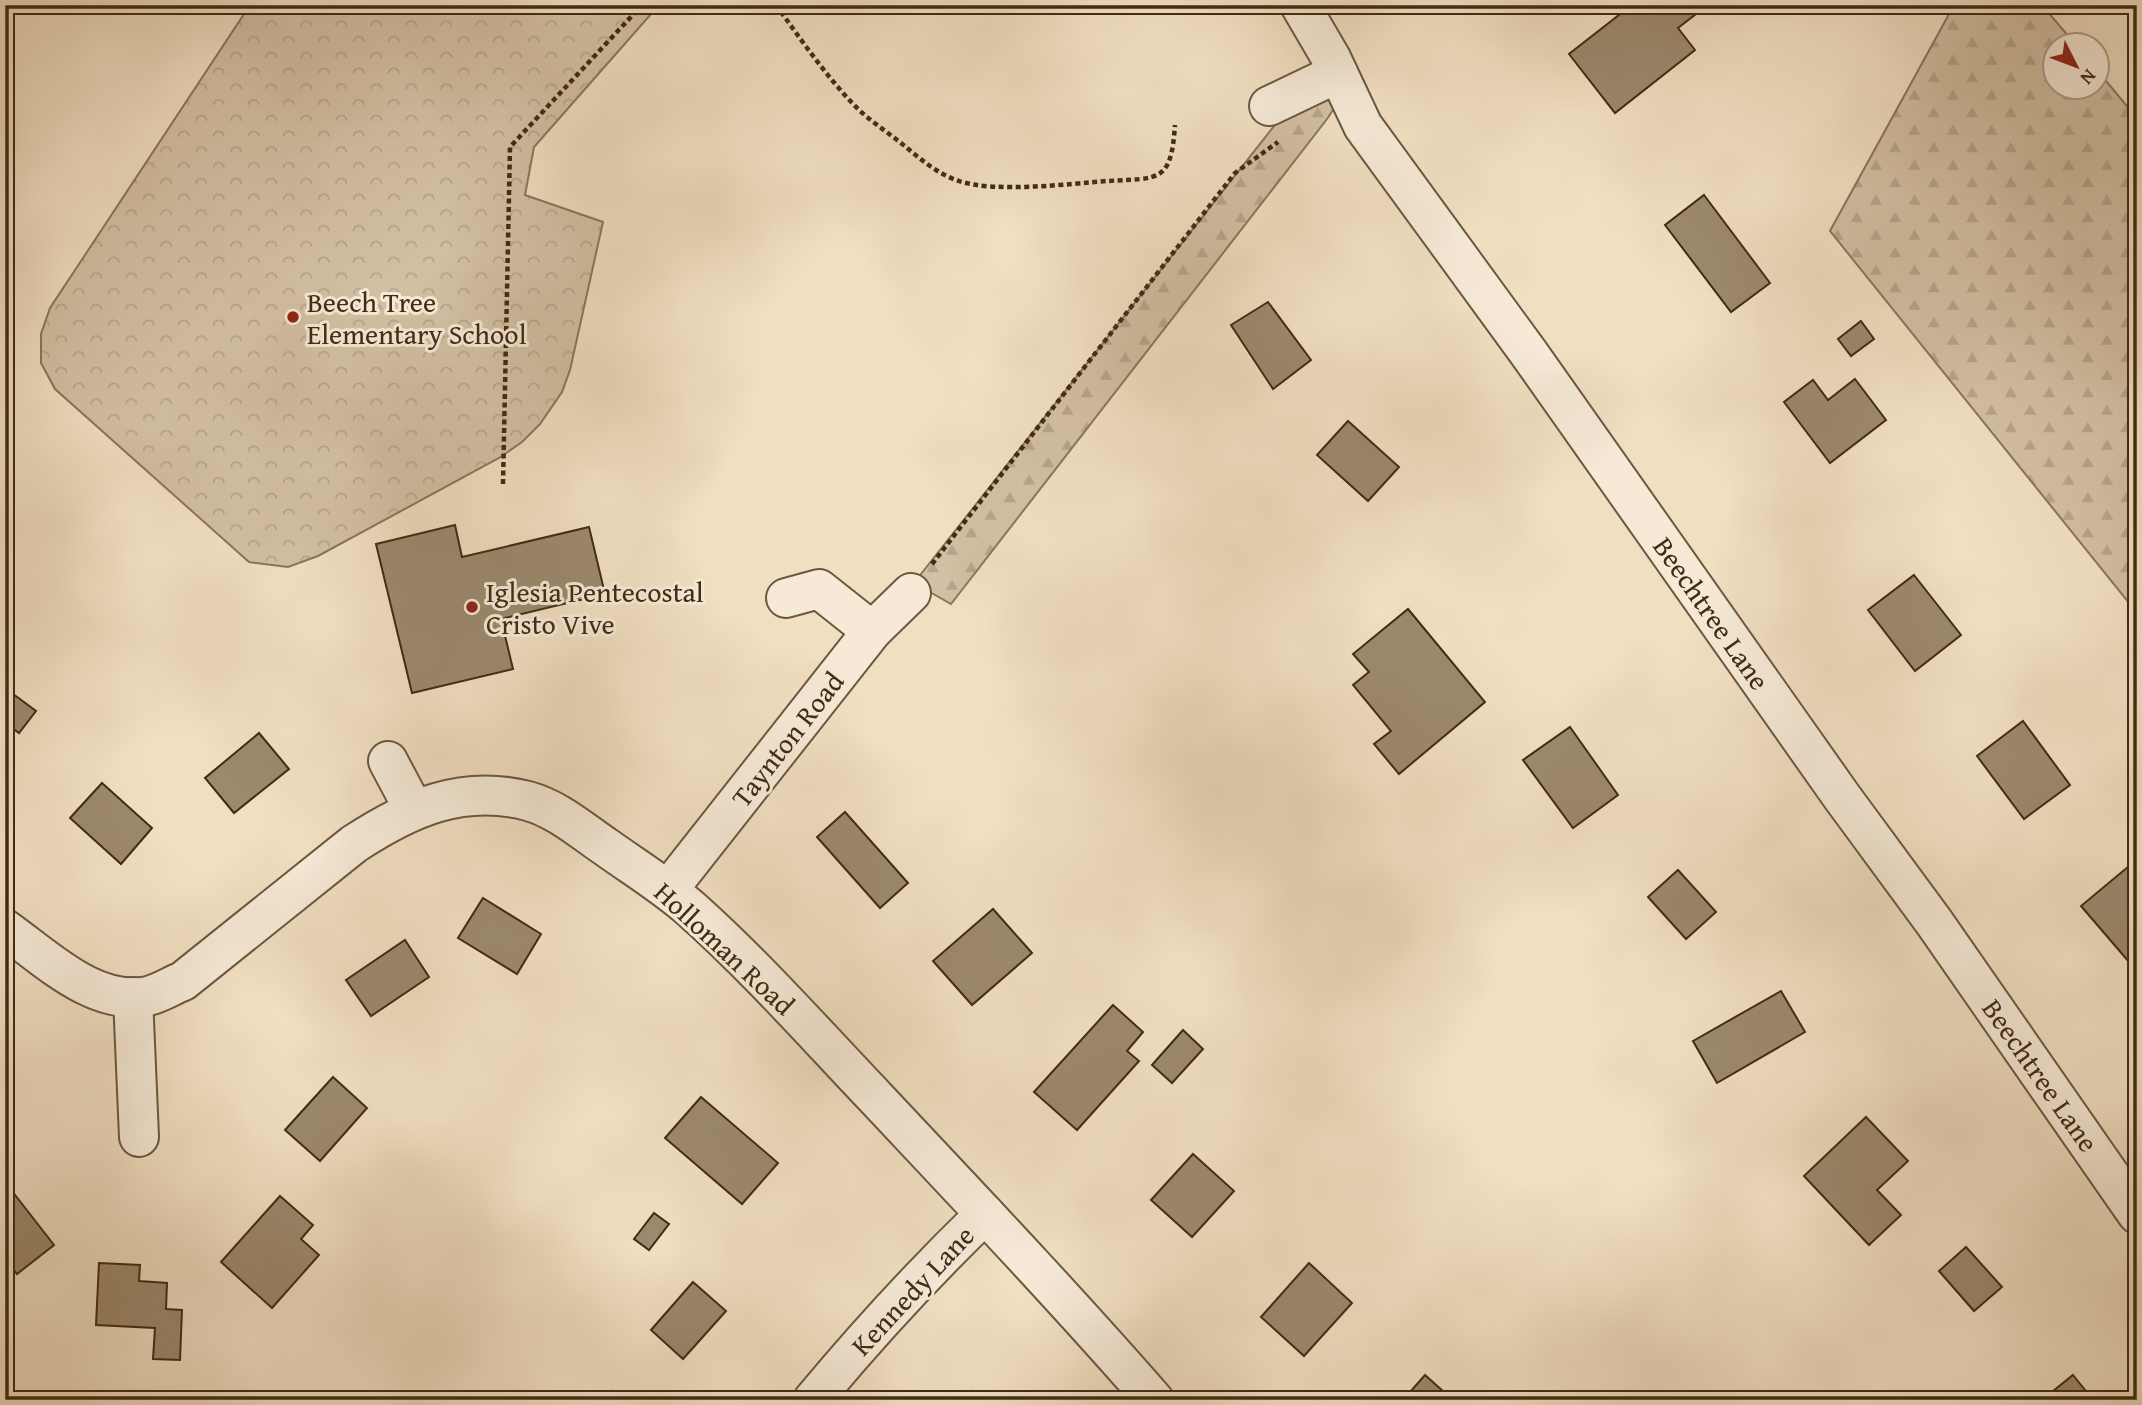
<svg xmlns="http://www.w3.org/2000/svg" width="2142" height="1405" viewBox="0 0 2142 1405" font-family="'Gentium Book Plus',serif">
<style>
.forest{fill:url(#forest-firs);stroke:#8a765c;stroke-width:2}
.park{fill:url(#park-crowns);stroke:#8a765c;stroke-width:2}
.building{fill:#9c896e;stroke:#402b14;stroke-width:2}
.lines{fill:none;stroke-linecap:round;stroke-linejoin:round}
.minor-casing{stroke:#6c5840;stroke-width:42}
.path{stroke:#402b14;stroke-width:4.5;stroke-dasharray:5 3.5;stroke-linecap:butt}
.minor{stroke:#f6ead7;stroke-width:38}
.poi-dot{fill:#8f2418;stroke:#f6ead7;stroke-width:2.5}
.labels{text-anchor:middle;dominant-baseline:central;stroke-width:6;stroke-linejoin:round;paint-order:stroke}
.poi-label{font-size:28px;fill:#402b14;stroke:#f6ead7;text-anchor:start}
.street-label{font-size:28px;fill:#402b14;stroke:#f6ead7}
</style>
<defs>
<pattern id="forest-firs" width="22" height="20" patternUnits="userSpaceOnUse" patternTransform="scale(1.75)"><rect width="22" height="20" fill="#d3c0a4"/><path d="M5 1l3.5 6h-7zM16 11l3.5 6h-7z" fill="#b6a58c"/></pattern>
<pattern id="park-crowns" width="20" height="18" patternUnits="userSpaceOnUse" patternTransform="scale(1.75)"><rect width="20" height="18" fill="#d3c0a4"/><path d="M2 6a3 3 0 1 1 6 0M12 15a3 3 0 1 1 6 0" fill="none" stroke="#b6a58c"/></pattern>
</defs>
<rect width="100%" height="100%" fill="#f1dfc2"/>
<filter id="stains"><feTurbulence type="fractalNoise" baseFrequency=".00286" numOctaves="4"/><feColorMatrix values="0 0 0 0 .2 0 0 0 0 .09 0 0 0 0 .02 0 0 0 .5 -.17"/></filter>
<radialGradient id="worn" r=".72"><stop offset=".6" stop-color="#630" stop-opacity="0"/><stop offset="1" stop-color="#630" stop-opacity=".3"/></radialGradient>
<g class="forest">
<path d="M1954,5H2042L2076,45L2054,46V88H2096L2097,70L2137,118V613L1830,231Z"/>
<path d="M1326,60L1351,83L1327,119L951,604L914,583Z"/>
</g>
<path class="park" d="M250,5H659L534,147L525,195L603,222L570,370L562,392L540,424L522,442L499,458L318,556L288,567L249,562L55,389L41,363V334L50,308Z"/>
<g class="building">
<path d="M1620,5H1689L1696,14L1678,28L1695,50L1615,113L1569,54L1624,11Z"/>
<path d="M1704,195L1770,283L1731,312L1665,225Z"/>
<path d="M1268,302L1311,360L1273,389L1231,325Z"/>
<path d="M1861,321L1874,339L1851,356L1838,339Z"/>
<path d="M1855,379L1886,420L1830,463L1784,402L1813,380L1828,400Z"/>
<path d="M1348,421L1399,467L1368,501L1317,455Z"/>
<path d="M455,525L462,557L589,527L605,594L501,619L513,669L412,693L376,544Z"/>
<path d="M1914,575L1961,635L1915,671L1868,610Z"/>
<path d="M1408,609L1485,702L1399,774L1374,744L1391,731L1353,685L1369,672L1353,654Z"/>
<path d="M5,688L36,711L19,733L8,725L5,729Z"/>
<path d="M2023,721L2070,785L2024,819L1977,756Z"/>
<path d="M1570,727L1618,795L1573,828L1523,760Z"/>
<path d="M259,733L289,769L234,813L205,778Z"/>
<path d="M102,783L152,828L121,864L70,818Z"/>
<path d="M845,812L908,883L880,908L817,837Z"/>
<path d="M2135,861L2137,863V968L2135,969L2081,906Z"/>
<path d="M1678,870L1716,912L1686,939L1648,897Z"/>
<path d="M483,898L541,934L517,974L458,938Z"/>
<path d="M993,909L1032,953L972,1005L933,961Z"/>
<path d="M405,940L429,977L371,1016L346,980Z"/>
<path d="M1781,991L1805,1032L1717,1083L1693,1041Z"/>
<path d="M1113,1005L1143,1032L1127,1051L1139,1061L1077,1130L1034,1092Z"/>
<path d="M1183,1030L1203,1049L1172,1083L1152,1065Z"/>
<path d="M333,1077L367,1108L320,1161L285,1130Z"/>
<path d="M701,1097L778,1163L742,1204L665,1138Z"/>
<path d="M1866,1117L1908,1161L1877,1190L1901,1215L1869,1245L1804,1176Z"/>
<path d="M1193,1154L1234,1191L1192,1237L1151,1200Z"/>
<path d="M5,1182L54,1245L17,1274L5,1259Z"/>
<path d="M280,1196L313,1225L301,1239L319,1255L272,1308L221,1262Z"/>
<path d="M654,1213L669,1224L649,1250L634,1239Z"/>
<path d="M1966,1247L2002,1287L1974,1311L1939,1271Z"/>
<path d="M99,1263L140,1265L139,1281L167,1283L166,1309L182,1310L180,1360L153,1359L155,1328L96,1325Z"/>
<path d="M1309,1263L1352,1303L1304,1356L1261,1317Z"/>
<path d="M693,1282L726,1311L683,1359L651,1330Z"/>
<path d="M1425,1375L1453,1400H1403Z"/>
<path d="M2073,1375L2093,1400H2042Z"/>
<path d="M612,1391L622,1400H604Z"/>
<path d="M972,1391L983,1400H965Z"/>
</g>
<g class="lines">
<g class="minor-casing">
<g id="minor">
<path d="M1300,5L1331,58L1363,126L1528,352L1842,797L1934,922L2137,1214"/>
<path d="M1269,106L1338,73"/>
<path d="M786,598L819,589L872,631"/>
<path d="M388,761L414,810"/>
<path d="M668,890L872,631L911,593"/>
<path d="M5,929C45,957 94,1007 148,996C160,993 171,986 183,981L354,844C409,808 462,784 528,801C557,809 581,830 606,847C634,867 665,886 691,909C756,967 817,1036 877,1099C970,1198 1064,1297 1154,1400"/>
<path d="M133,997L139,1137"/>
<path d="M813,1400C867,1335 924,1273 985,1214"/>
</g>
</g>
<g class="path">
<path d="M776,5C802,41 828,79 859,110C872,122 887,132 901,143C918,157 937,174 959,181C993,193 1070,184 1107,181C1160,178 1171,183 1175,125"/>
<path d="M503,484L510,147L642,5"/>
<path d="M932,564L1235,173L1278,142"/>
</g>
<use href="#minor" class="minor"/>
</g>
<g class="poi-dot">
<circle cx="293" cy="317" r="7"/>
<circle cx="472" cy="607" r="7"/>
</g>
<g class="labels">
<g class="poi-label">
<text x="307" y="301">Beech Tree<tspan x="307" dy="32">Elementary School</tspan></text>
<text x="486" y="591">Iglesia Pentecostal<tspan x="486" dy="32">Cristo Vive</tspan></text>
</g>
<g class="street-label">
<text transform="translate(1712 613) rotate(55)">Beechtree Lane</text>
<text transform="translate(787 739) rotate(-52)">Taynton Road</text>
<text transform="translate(725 948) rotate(43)">Holloman Road</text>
<text transform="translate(2041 1075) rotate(55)">Beechtree Lane</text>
<text transform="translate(912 1290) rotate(-47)">Kennedy Lane</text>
</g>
</g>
<rect width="2142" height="1405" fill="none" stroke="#f1dfc2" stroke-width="28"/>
<rect x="7" y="7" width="2128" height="1391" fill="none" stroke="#402b14" stroke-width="3.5"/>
<rect x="14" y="14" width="2114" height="1377" fill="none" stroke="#402b14" stroke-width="2"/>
<g transform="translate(2076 66) rotate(132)"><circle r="33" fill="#f6ead7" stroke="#ad9e89" stroke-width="2"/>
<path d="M0-5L12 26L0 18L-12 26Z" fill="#8f2418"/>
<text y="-10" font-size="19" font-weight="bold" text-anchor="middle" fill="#402b14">N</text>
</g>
<rect width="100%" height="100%" filter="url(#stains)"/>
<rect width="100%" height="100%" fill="url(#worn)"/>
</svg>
